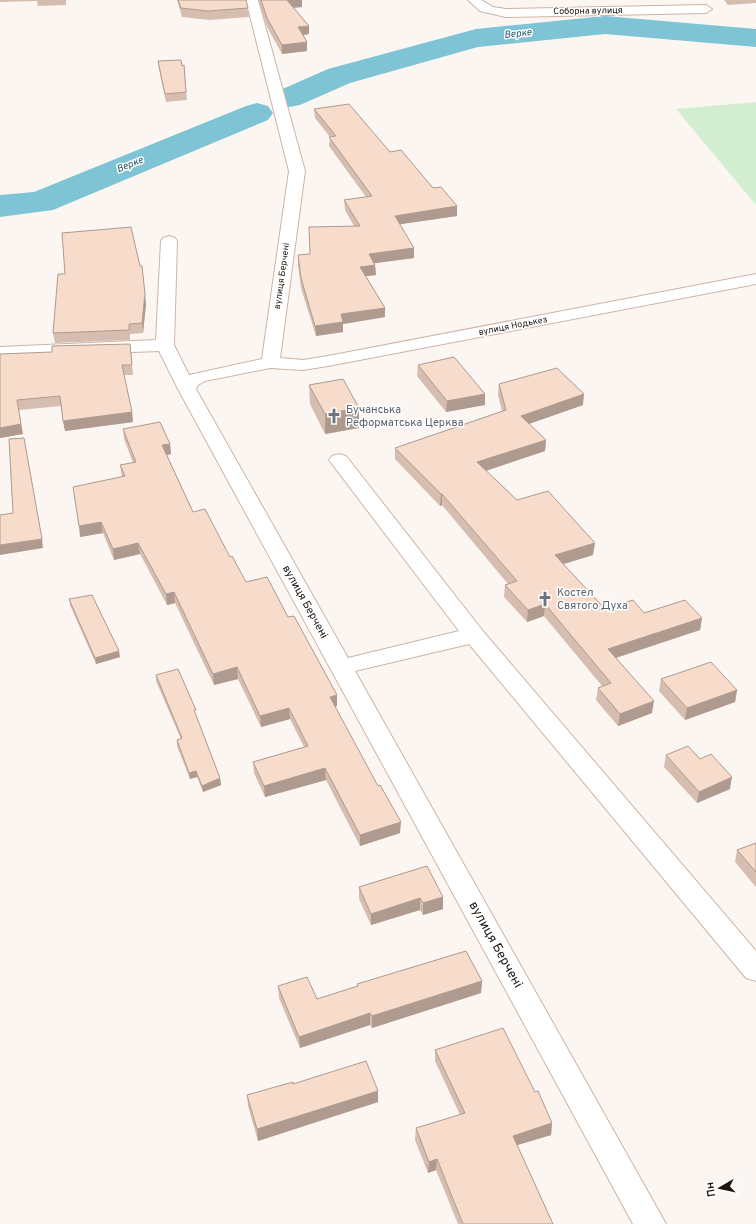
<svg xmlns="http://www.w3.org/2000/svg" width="756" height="1224" viewBox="0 0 756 1224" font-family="Overpass,sans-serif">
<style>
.green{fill:#d3edd1}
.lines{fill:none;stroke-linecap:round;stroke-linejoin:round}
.river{fill:#7fc4d4;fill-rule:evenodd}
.minor-casing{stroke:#ceb4a4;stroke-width:2}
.minor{fill:#fff;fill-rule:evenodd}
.wall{fill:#d5bdaf}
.shaded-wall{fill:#ae9a8e}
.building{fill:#f8dccb;stroke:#ae9a8e}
.labels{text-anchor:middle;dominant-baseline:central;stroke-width:3;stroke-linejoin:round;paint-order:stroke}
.far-street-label{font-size:9px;fill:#1e150f;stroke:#fff}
.far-water-label{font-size:10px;font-style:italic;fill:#1c5662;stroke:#fff}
.worship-label{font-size:11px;fill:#5b616d;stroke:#fff;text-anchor:start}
.street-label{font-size:11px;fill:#1e150f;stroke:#fff}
.near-street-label{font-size:13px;fill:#1e150f;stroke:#fff}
</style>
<rect width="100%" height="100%" fill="#fcf6f3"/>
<path class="green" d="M756,102V205L676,109Z"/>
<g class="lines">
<g class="river">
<path d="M605,16L756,29V47L605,34L478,47L350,83L300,105L289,107L278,105L273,98L278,91L328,69L476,29Z"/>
<path d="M257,103L268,106L273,113L268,120L53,210L0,217V195L34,192L246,106Z"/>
</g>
<g class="minor-casing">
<g id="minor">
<path d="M246,0H258L305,171L280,358L303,360L328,356L756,274V284L328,366L303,370L270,368L205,381L198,385L196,389L348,658L459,631L329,460L332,456L339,454L346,456L482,630L756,951V981L746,978L469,644L355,671L666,1224H633L178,389L159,351L0,357V347L156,340L161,241L163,238L169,236L175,238L177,241L174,345L189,375L262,359L289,171Z"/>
<path d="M468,0H481L493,7L506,9L706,5L712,9L706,13L506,17L480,11Z"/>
</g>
</g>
<use href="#minor" class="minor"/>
</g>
<g class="wall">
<path d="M0,0H66V5L38,6L37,1L0,2Z"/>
<path d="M177,0H246L248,8L249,17L209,20L182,17Z"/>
<path d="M258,0H302V7L294,8L309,26V34L303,35L307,42V51L282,54L267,27Z"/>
<path d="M724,0H756V3L728,5Z"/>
<path d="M158,61L182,66L184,65L187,100L166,102L159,69Z"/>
<path d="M314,109L390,152L433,188L457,216L400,224L414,258L374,263L375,265L376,275L366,276L385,308V317L343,324V332L316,336L301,288L298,265V255L310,254L354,226L345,210L344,200L366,197L329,146L330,137L315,118Z"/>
<path d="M146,304L143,333L130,334V340L55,343L53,333Z"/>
<path d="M0,354H131L133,375H124L132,412L133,422L65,431L61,406L19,410L23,434L0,438Z"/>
<path d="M418,365L485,405L446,412L417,376Z"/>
<path d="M499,384L583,405L529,424L546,440L545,451L486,471L517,500L593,555L563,564L605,609L644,613L702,618L700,630L616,658L652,713L618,726L596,700L598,688L602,686L544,616L527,622L504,597L505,585L508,584L442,505L440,506L395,459V448L502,411L498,395Z"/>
<path d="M309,385L359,408V428L325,434L310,404Z"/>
<path d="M123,429L170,444L171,454L167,455L193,512L230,557L246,582L337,706L335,707L400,833L360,846L326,780L265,797L254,773L253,762L304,747L290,719L261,727L238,679L214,685L175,603L167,605L140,554L114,560L103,533L80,537L122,477L120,465L133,463L124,439Z"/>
<path d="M69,599L120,657L96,664L70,605Z"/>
<path d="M156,675L196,716L220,778L221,785L203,792L197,777L190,779L177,746V740L181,739L156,681Z"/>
<path d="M661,679L737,690L735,702L685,720L659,691Z"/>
<path d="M666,755L730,789L697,803L664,767Z"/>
<path d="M756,843V887L735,862L737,850Z"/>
<path d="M427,866L443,909L423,915L420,910L371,925L359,899V887Z"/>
<path d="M482,981L481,993L372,1028L370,1025L300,1048L279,998L278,986L317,999L357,986V984Z"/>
<path d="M435,1050L535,1092L552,1123L551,1135L517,1145L553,1224H458L436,1170L428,1173L415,1140L416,1128L460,1115L435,1061Z"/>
<path d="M293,1084L378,1102L258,1141L248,1106L247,1095Z"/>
</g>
<g class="shaded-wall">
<path d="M287,0H302V7L287,8Z"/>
<path d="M309,26V34L298,36V27Z"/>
<path d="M307,42V51L282,54V45Z"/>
<path d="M457,206V216L395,225V216Z"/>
<path d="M414,248V258L369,264V254Z"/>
<path d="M375,265L376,275L360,277V267Z"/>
<path d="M142,266L146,304L143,333L142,323Z"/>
<path d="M385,308V317L343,324V332L316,336L315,326L341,314Z"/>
<path d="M485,394V405L446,412L447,401Z"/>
<path d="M584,394L583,405L520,427L521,416Z"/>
<path d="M359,408V428L325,434V414Z"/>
<path d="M132,412L133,422L65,431L63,421Z"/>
<path d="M21,424L23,434L0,438V428Z"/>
<path d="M546,440L545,451L476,474L477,462Z"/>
<path d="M170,444L171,454L163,456L162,445Z"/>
<path d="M441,494H442V505L440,506Z"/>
<path d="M101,522L103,533L80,537L79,526Z"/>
<path d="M42,539L43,548L0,555V545Z"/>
<path d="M138,543L140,554L114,560L113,549Z"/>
<path d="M595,543L593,555L554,567L555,555Z"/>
<path d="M174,592L175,603L167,605L166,594Z"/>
<path d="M545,604L544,616L527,622L528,610Z"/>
<path d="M702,618L700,630L606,661L608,649Z"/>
<path d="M119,651L120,657L96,664L95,658Z"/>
<path d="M237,667L238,679L214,685L213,674Z"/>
<path d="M737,690L735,702L685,720L687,708Z"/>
<path d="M337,695V706L330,708V697Z"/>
<path d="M654,701L652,713L618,726L620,714Z"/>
<path d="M289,708L290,719L261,727L260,716Z"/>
<path d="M325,768L326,780L265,797L264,786Z"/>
<path d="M196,771L197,777L190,779L189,773Z"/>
<path d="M732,777L730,789L697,803L699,792Z"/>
<path d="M220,778L221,785L203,792L202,786Z"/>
<path d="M401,822L400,833L360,846V835Z"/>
<path d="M443,897V909L423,915V903Z"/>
<path d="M420,898V910L371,925V914Z"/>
<path d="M482,981L481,993L372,1028V1016Z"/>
<path d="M370,1013V1025L300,1048L299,1037Z"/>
<path d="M378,1091V1102L258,1141L257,1129Z"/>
<path d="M552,1123L551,1135L511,1147L513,1136Z"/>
<path d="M437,1159L436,1170L428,1173L429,1162Z"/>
</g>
<g class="building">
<path d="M178,0H246L248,8L208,11L181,8Z"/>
<path d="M261,0H287L309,26L298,27L307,42L282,45L267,18Z"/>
<path d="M181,60L182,66L184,65L186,92L165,94L158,61Z"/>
<path d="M349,104L390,152L401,150L433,188L441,187L457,206L395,216L414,248L369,254L375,265L360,267L385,308L341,314L343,322L315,326L301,278L298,255L310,254L309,227L360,226L344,200L372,196L329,137L336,136L314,109Z"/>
<path d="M131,227L140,266H142L145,294L142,323L129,324V330L53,333L58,274H65L62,233Z"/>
<path d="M130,344L132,365H122L132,412L63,421L60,396L17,400L21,424L0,428V354L52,352V346Z"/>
<path d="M454,357L485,394L447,401L418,365Z"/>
<path d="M557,368L584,394L521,416L546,440L477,462L517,500L548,491L595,543L555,555L605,609L633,600L644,613L685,600L702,618L608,649L654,701L620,714L598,688L611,683L545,604L528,610L505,585L517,581L442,494H441L395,448L506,410L499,384Z"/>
<path d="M343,379L359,408L325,414L309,385Z"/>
<path d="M160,422L170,444L162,445L193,512L205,509L230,557L232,556L246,582L267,577L288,617L294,616L337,695L330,697L378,786L380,785L401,822L360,835L325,768L264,786L253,762L308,746L289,708L260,716L237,667L213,674L174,592L166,594L138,543L113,549L101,522L79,526L73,487L125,476L120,465L136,462L123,429Z"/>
<path d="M24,438L42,539L0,545V515L13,513L9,439Z"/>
<path d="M92,595L119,651L95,658L69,599Z"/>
<path d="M711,662L737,690L687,708L661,679Z"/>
<path d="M178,669L196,710H194L220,778L202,786L196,771L189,773L177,740L182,738L156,675Z"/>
<path d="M688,746L700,759L711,754L732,777L699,792L666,755Z"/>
<path d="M756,843V872L737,850Z"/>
<path d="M427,866L443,897L423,903L420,898L371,914L359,887Z"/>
<path d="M466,951L482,981L372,1016L370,1013L299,1037L278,986L307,977L317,999L358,986L357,984Z"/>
<path d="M503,1028L535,1092L538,1091L552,1123L513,1136L553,1224H463L437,1159L429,1162L416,1128L465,1113L435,1050Z"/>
<path d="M366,1061L378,1091L257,1129L247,1095L293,1082V1084Z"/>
</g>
<defs>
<g id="church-bare" transform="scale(1.2)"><path d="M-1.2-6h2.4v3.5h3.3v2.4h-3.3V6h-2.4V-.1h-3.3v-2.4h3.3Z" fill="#6b7280" stroke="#fff" stroke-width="2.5" paint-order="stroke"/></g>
</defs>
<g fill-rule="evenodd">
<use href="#church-bare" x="334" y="416"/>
<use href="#church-bare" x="545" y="599"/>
</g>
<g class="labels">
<g class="far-street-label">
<text transform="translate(588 11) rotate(-1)">Соборна вулиця</text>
<text transform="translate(282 276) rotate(-82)">вулиця Берчені</text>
<text transform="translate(513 326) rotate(-11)">вулиця Нодькез</text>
</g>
<g class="far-water-label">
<text transform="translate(518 34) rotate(-6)">Верке</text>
<text transform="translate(130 165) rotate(-22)">Верке</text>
</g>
<g class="worship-label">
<text x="346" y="410">Бучанська<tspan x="346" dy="13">Реформатська Церква</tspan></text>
<text x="557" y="593">Костел<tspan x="557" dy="13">Святого Духа</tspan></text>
</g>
<g class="street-label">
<text transform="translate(305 602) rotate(61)">вулиця Берчені</text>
</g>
<g class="near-street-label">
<text transform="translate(495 945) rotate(61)">вулиця Берчені</text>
</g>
</g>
<g transform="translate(720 1188) rotate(261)" stroke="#ffffff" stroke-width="3" paint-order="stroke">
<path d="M0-3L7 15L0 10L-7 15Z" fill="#1e150f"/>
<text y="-6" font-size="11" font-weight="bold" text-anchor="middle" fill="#1e150f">Пн</text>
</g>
</svg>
